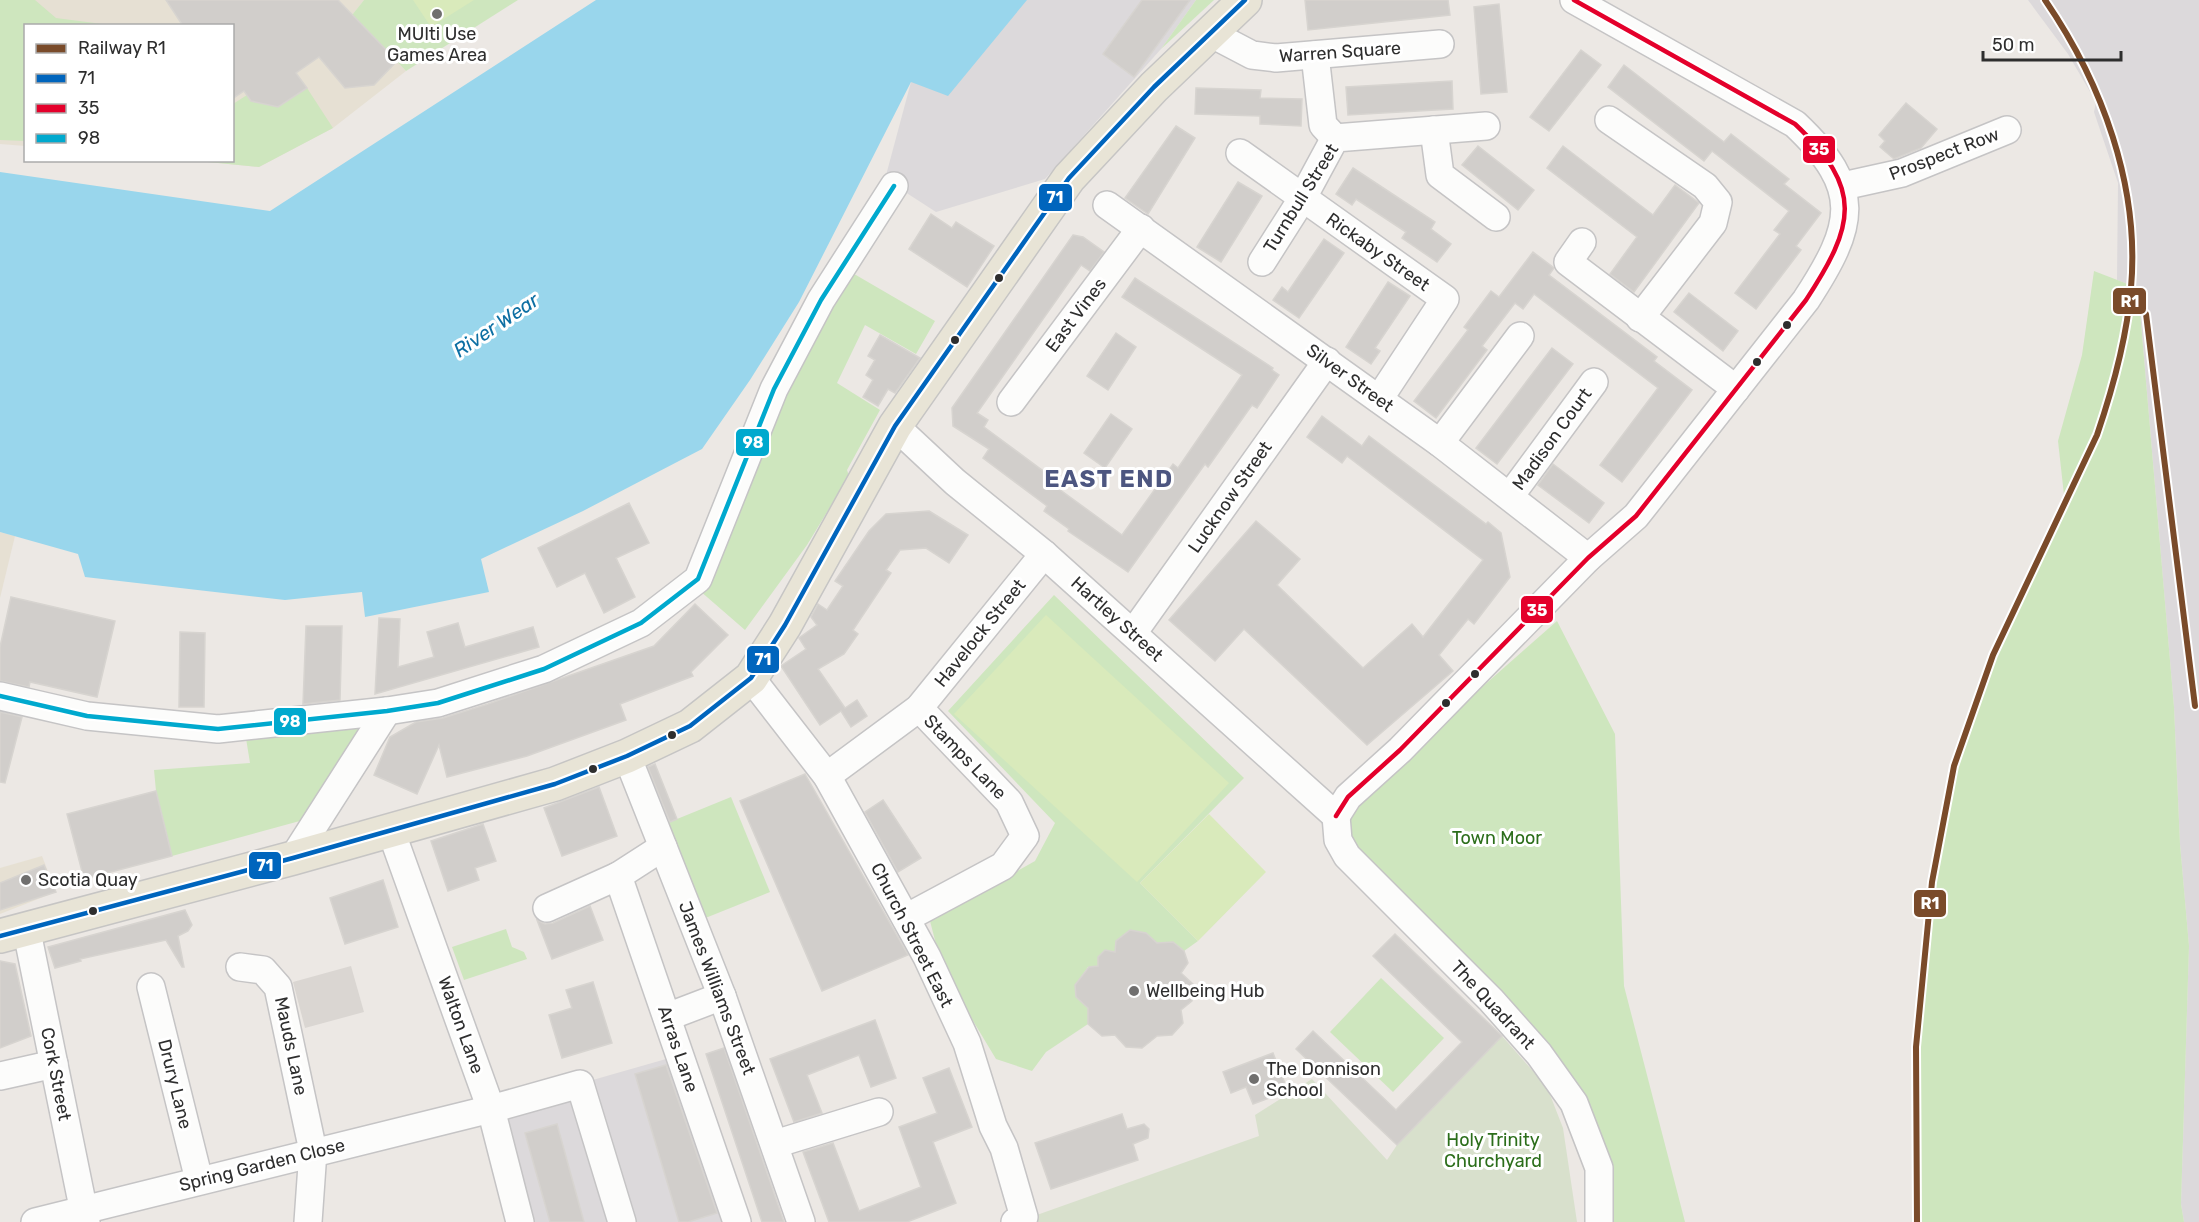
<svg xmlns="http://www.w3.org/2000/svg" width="2199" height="1222" viewBox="0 0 2199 1222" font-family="Rubik,sans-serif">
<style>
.industrial{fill:#dcd9db}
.education{fill:#e6e0d3}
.green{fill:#cee6be}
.cemetery{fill:#d8e0cc}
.pitch{fill:#d9eabb}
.plaza{fill:#dad6d2}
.water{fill:#99d6ec}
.building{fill:#d1cecb;stroke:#d7d4d0;stroke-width:1.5}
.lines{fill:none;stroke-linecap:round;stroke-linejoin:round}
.minor-casing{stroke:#c5c4c5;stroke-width:30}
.major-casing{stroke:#c6c5c4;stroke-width:36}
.minor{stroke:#fcfcfb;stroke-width:27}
.major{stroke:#e8e4d6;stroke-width:33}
.bus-1-casing{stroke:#fff;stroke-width:9}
.bus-2-casing{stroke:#fff;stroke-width:9}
.bus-3-casing{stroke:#fff;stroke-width:9}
.bus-1{stroke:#0065bd;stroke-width:4.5}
.bus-2{stroke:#e4002b;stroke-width:4.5}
.bus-3{stroke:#00a9ce;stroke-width:4.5}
.rail-1-casing{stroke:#fff;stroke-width:10}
.rail-1{stroke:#7a4b2a;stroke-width:6}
.poi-dot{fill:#706f6e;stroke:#fff;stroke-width:2}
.bus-dot{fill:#2e2e2e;stroke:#fff;stroke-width:2}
.labels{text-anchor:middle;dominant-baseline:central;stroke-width:6;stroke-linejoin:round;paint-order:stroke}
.poi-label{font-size:18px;fill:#2e2e2e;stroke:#fff;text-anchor:start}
.street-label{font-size:18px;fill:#2e2e2e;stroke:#fff}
.park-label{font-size:18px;fill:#2c6e1b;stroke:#fff}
.water-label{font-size:20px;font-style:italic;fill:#0d6fa3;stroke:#fff}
.district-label{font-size:24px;font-weight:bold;letter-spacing:1.5px;fill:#4d5680;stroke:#fff}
.line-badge{stroke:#fff;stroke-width:2}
.badge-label{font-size:16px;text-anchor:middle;font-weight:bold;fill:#fff}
</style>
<rect width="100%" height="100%" fill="#ece8e4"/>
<g class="industrial">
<path d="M1017,0H1196L1161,49L1045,179L936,212L885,179L911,82Z"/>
<path d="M2028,0H2199V1222H2184L2181,1204L2189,946L2180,844L2174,707L2138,288L2117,280L2118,183L2094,112L2096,102L2068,54Z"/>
<path d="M680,1055L737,1222H520L491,1109Z"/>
</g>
<g class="education">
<path d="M0,0H364L352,15L406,71L333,128L259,167L198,161L232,160V26H26L25,146L0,144Z"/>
<path d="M0,532L15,536L0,598Z"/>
<path d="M42,856L56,892L0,914V868Z"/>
</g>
<g class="green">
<path d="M0,0H35L56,18L110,25L26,26L25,141L0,140Z"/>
<path d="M364,0H518L406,71L352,15Z"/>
<path d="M1196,0H1214L1161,49Z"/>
<path d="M307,88L333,128L259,167L198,161L232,160L233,104L247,95L251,101L278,107Z"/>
<path d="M849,271L935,321L916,354L865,325L837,383L880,410L847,470L849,476L807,545L745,630L692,584L781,391Z"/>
<path d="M2094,271L2138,288L2174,707L2180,844L2189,946L2181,1204L2184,1222H1917L1916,1047L1932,882L1954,766L1993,655L2065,504L2058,441L2082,355Z"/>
<path d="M1054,595L1244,778L1140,883L1198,941L1184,951L1173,942L1157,943L1146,933L1130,930L1116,941L1115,952L1105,950L1098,966L1088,967L1075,985L1076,997L1088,1008V1024L1046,1052L1032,1071L996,1059L943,971L930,921L1035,861L1055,823L948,711Z"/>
<path d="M1557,621L1615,734L1624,986L1685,1222H1599L1574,1103L1347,856L1336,816Z"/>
<path d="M387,711L318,816L172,856L156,791L154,770L250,763L244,726Z"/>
<path d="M731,797L770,892L693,923L655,828Z"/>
<path d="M506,929L512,947L524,952L527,959L464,980L452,947Z"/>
<path d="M1381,978L1444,1038L1393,1092L1330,1032Z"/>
</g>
<path class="cemetery" d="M1502,1036L1547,1087L1563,1128L1577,1222H1036L1034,1216L1259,1136L1255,1115L1312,1079L1387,1160L1397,1145Z"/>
<g class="pitch">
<path d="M413,0H474L431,27Z"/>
<path d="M1046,615L1229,783L1137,882L954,714Z"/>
<path d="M1209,814L1266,872L1198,941L1140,883Z"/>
</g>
<path class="plaza" d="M351,966L364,1012L305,1028L293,982Z"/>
<path class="water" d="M596,0H1027L948,96L911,82L799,302L750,380L702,449L583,511L481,559L489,592L365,617L362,592L285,600L85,577L78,554L0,532V172L270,211Z"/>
<g class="building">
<path d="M166,0H338L397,61L374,85L345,88L319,57L296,73L307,88L278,107L251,101L244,91L232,99V26H183Z"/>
<path d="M1142,0H1190L1134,77L1103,54Z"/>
<path d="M1305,0H1448L1450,15L1308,30Z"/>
<path d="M1499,4L1507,92L1481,94L1474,7Z"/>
<path d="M1581,50L1601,65L1549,131L1530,117Z"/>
<path d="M1624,65L1724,142L1731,134L1789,179L1784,184L1821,213L1796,246L1801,250L1756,309L1735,293L1780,234L1774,230L1789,211L1712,151L1704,161L1608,87Z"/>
<path d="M1452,81L1453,109L1348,115L1346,87Z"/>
<path d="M1196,88L1261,90L1260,98L1302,99L1301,126L1260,124V116L1195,114Z"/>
<path d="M1906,103L1937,129L1921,148L1894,159L1880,147L1885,141L1879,135Z"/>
<path d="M1176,126L1195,138L1148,214L1125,198Z"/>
<path d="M1478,146L1534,190L1518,210L1462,165Z"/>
<path d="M1563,146L1653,215L1675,185L1699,203L1634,292L1610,274L1637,237L1547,168Z"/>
<path d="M1353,168L1435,222L1431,229L1451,244L1437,262L1402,238L1406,232L1356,199L1352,205L1336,194Z"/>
<path d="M1238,182L1262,196L1221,262L1197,247Z"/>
<path d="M931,214L952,228L956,222L994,246L967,287L909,249Z"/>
<path d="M1073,235L1083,237L1104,252L1090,271L1081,265L977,413L988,420L984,427L1062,485L1059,489L1122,535L1173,464L1178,468L1242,375L1122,297L1135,278L1273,368L1272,370L1279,375L1257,408L1252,405L1208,467L1205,464L1128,572L1068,531L1069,529L1044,511L1047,506L983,458L989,449L953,426L952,408Z"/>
<path d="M1324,239L1344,253L1299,318L1273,300L1282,287L1288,292Z"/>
<path d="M1533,252L1554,268L1549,275L1657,357L1654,361L1692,390L1622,482L1600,465L1658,388L1534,294L1523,309L1515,303L1482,346L1487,350L1436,418L1414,401L1468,330L1464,327L1491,291L1499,297Z"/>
<path d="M1388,282L1410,296L1375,348L1380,351L1371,364L1346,347Z"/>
<path d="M1689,293L1738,331L1723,351L1674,312Z"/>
<path d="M1116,333L1136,347L1108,390L1087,376Z"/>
<path d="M880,335L920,358L895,393L888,389L878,406L863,397L873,380L866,375L875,360L868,356Z"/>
<path d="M1552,348L1573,364L1497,464L1476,448Z"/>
<path d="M1111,414L1132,429L1105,468L1084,453Z"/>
<path d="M1322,416L1362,446L1369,436L1486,524L1488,522L1501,533L1510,577L1474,624L1468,619L1439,655L1453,671L1367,745L1244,629L1215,661L1169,620L1256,521L1300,559L1277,585L1363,668L1412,624L1423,637L1483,560L1347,456L1342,463L1307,437Z"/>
<path d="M1553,464L1604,503L1589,523L1538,485Z"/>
<path d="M629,503L649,543L616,558L635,597L604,613L585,573L557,587L538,548Z"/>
<path d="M929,511L968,535L949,563L926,548L900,550L886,570L891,573L853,630L858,634L844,654L818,669L845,708L857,700L867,716L851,727L841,711L820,725L781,666L806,649L799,638L817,625L811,617L818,604L827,610L843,586L835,581L869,531L886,514Z"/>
<path d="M11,597L115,621L97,697L30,682L29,687L0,681V647Z"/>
<path d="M695,604L728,635L691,672L693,676L620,704L626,720L527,756L447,777L439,745L417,794L374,775L390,737L416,722L443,718L488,704L654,646Z"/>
<path d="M379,618L400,619L398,667L434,657L427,632L458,623L465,647L533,627L539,647L375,694Z"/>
<path d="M306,626H342L340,700L303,704Z"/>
<path d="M180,632L205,633L204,707H179Z"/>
<path d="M0,712L22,717L5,783L0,782Z"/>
<path d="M655,764L677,819L670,822L648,767Z"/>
<path d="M805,774L908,955L822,991L740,801Z"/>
<path d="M599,787L617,836L562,856L544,808Z"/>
<path d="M156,791L172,856L84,879L67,814Z"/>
<path d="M883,800L921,858L898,872L865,812Z"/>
<path d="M483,824L496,861L475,868L479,880L448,891L431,841Z"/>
<path d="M44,865L56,892L0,910V883Z"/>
<path d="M383,880L398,927L345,944L330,898Z"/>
<path d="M590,906L603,940L552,959L537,920L545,924L553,923Z"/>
<path d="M185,910L192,925L188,931L178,936L184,967H182L166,940L80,959L81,961L55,968L48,947Z"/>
<path d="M1130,930L1146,933L1157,943L1173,942L1184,951L1188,963L1181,973L1193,984L1192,1001L1181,1010L1183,1023L1172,1035L1157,1036L1142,1048L1126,1047L1115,1035L1102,1036L1088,1024V1008L1076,997L1075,985L1089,967L1098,966V957L1105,950L1115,952L1116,941Z"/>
<path d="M1395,934L1502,1036L1397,1145L1296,1049L1313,1031L1396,1110L1462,1042L1373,956Z"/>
<path d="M0,961L15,964L31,1036L0,1048Z"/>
<path d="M593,982L612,1043L562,1058L549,1015L572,1008L566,990Z"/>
<path d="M875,1020L896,1078L871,1087L859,1055L807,1075L822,1113L794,1122L770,1059Z"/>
<path d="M724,1048L784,1222H762L706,1054Z"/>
<path d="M1273,1053L1288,1091L1253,1104L1246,1087L1231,1093L1223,1072Z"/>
<path d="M666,1065L717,1213L688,1222H679L635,1074Z"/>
<path d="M949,1068L972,1127L933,1142L956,1203L907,1222H829L803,1152L833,1143L859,1211L921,1187L899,1127L937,1113L923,1078Z"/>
<path d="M1122,1114L1127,1129L1144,1124L1149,1129L1148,1138L1133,1144L1138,1160L1051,1189L1035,1143Z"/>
<path d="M557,1124L571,1175L584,1222H550L525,1133Z"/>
</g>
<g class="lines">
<g class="minor-casing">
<g id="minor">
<path d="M1210,33L1252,55L1276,58L1440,44"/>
<path d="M1315,55L1323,125L1335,138"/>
<path d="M1609,120L1705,186L1718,202L1713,223L1640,318"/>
<path d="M1434,130L1440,175L1496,217"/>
<path d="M1240,153L1445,299L1379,399"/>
<path d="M1843,186L1902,173L2007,130"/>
<path d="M1107,205L1440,443L1588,558"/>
<path d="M1582,242L1568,262L1736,389"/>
<path d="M1262,262L1302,199L1335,138L1486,126"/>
<path d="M1011,402L1141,228"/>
<path d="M895,426L955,482L1044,554L1336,816"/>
<path d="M1440,443L1520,336"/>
<path d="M1510,496L1594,382"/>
<path d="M1133,633L1327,361"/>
<path d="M751,678L827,776L927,957L967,1043L993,1126L1004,1148L1024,1217L1015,1222"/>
<path d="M0,696L87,716L218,729L387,711L438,703L544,669L641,623L698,579L774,389L821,300L894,186"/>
<path d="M627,756L722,996L801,1222"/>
<path d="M827,776L919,708L1044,554"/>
<path d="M1336,816L1348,797L1400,750L1588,558L1636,516L1806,300C1855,225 1864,189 1795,124L1574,0"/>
<path d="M1336,816L1338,840L1347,856L1491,1000L1539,1054L1574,1103L1599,1168V1222"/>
<path d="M391,831L491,1109L520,1222"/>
<path d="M293,858L387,711"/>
<path d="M618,876L737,1222"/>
<path d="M547,908L618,876L663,847"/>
<path d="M906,918L1003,866L1025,836L1009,802L919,708"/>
<path d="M26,927L86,1222"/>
<path d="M240,967L263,970L278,987L313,1151L308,1222"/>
<path d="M151,987L199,1180"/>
<path d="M667,1017L722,996"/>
<path d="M0,1076L54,1064"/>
<path d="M775,1144L879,1112"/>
<path d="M35,1222L491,1109L580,1084L622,1222"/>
</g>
</g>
<g class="major-casing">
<path id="major" d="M0,936L293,858L555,784L627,756L690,726L751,678L785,625L895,426L1069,178L1154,87L1245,0"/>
</g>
<use href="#minor" class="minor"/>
<use href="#major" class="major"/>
<g class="bus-1-casing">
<path id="bus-1" d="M0,936L293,858L555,784L627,756L690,726L751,678L785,625L895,426L1069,178L1154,87L1245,0"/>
</g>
<g class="bus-2-casing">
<path id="bus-2" d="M1336,816L1348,797L1400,750L1588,558L1636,516L1806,300C1855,225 1864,189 1795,124L1574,0"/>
</g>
<g class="bus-3-casing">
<path id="bus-3" d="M0,696L87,716L218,729L387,711L438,703L544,669L641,623L698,579L774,389L821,300L894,186"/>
</g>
<use href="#bus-1" class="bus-1"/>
<use href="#bus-2" class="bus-2"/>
<use href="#bus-3" class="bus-3"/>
<g class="rail-1-casing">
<g id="rail-1">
<path d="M2146,314L2195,706"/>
<path d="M1917,1222L1916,1047L1932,882L1954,766L1993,655L2097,435C2113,388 2127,337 2131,288C2140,186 2102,83 2045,0"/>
</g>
</g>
<use href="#rail-1" class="rail-1"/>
</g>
<g class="poi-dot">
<circle cx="437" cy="14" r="6"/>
<circle cx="26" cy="880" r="6"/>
<circle cx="1134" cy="991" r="6"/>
<circle cx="1254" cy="1079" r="6"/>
</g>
<g class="bus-dot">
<circle cx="999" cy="278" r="5"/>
<circle cx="1787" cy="325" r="5"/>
<circle cx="955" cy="340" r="5"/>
<circle cx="1757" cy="362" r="5"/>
<circle cx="1475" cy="674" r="5"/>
<circle cx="1446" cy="703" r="5"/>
<circle cx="672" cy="735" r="5"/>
<circle cx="593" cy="769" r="5"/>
<circle cx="93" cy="911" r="5"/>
</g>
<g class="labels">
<g class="poi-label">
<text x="437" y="34" text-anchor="middle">MUlti Use<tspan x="437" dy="21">Games Area</tspan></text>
<text x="38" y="880">Scotia Quay</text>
<text x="1146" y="991">Wellbeing Hub</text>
<text x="1266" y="1069">The Donnison<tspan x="1266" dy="21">School</tspan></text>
</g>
<g class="street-label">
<text transform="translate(1340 52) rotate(-4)">Warren Square</text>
<text transform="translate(1944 154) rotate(-21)">Prospect Row</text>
<text transform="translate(1301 198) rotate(-58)">Turnbull Street</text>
<text transform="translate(1378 252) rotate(35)">Rickaby Street</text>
<text transform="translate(1076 315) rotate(-53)">East Vines</text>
<text transform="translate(1350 378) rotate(36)">Silver Street</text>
<text transform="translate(1552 439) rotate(-54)">Madison Court</text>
<text transform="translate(1230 497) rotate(-55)">Lucknow Street</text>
<text transform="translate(1117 619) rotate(42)">Hartley Street</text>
<text transform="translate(980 633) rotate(-51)">Havelock Street</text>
<text transform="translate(965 757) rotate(46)">Stamps Lane</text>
<text transform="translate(912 935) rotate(63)">Church Street East</text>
<text transform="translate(717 988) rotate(69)">James Williams Street</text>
<text transform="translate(1493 1005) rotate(47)">The Quadrant</text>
<text transform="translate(461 1025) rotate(70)">Walton Lane</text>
<text transform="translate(291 1046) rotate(78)">Mauds Lane</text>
<text transform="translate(678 1049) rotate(71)">Arras Lane</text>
<text transform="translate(56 1074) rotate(79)">Cork Street</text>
<text transform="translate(175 1084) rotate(76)">Drury Lane</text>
<text transform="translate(262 1165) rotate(-14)">Spring Garden Close</text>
</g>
<g class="park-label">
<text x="1497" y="838">Town Moor</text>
<text x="1493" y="1140">Holy Trinity<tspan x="1493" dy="21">Churchyard</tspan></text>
</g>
<g class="water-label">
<text transform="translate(496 325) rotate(-34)">River Wear</text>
</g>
<g class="district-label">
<text x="1109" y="479">EAST END</text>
</g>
</g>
<g class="line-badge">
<rect x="1802" y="135" width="34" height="29" rx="6" fill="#e4002b"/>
<rect x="1038" y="183" width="35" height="29" rx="6" fill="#0065bd"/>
<rect x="2112" y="287" width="35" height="28" rx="6" fill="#7a4b2a"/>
<rect x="735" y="428" width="35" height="29" rx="6" fill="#00a9ce"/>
<rect x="1520" y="595" width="34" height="29" rx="6" fill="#e4002b"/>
<rect x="746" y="645" width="34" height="29" rx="6" fill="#0065bd"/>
<rect x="273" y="707" width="34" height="29" rx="6" fill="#00a9ce"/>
<rect x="248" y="851" width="34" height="29" rx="6" fill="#0065bd"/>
<rect x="1913" y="889" width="34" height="29" rx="6" fill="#7a4b2a"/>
</g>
<g class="badge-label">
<text x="1819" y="155">35</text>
<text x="1055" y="203">71</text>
<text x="2130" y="307">R1</text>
<text x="753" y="448">98</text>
<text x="1537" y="616">35</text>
<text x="763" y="665">71</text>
<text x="290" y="727">98</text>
<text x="265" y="871">71</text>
<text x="1930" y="909">R1</text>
</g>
<rect x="24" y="24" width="210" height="138" fill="#ffffff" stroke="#ababab" stroke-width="1.5"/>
<rect x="36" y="44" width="30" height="9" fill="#7a4b2a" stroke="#ababab" stroke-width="1.5"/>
<text x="78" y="54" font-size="18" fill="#2e2e2e">Railway R1</text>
<rect x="36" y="74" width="30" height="9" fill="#0065bd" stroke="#ababab" stroke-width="1.5"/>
<text x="78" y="84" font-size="18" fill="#2e2e2e">71</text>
<rect x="36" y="104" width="30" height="9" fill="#e4002b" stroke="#ababab" stroke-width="1.5"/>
<text x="78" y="114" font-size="18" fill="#2e2e2e">35</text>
<rect x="36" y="134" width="30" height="9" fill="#00a9ce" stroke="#ababab" stroke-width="1.5"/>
<text x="78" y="144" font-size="18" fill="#2e2e2e">98</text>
<path d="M1983 51v9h138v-9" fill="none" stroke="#2e2e2e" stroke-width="3"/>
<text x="1992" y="51" font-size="18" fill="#2e2e2e" stroke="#ffffff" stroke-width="4.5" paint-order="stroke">50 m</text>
</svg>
